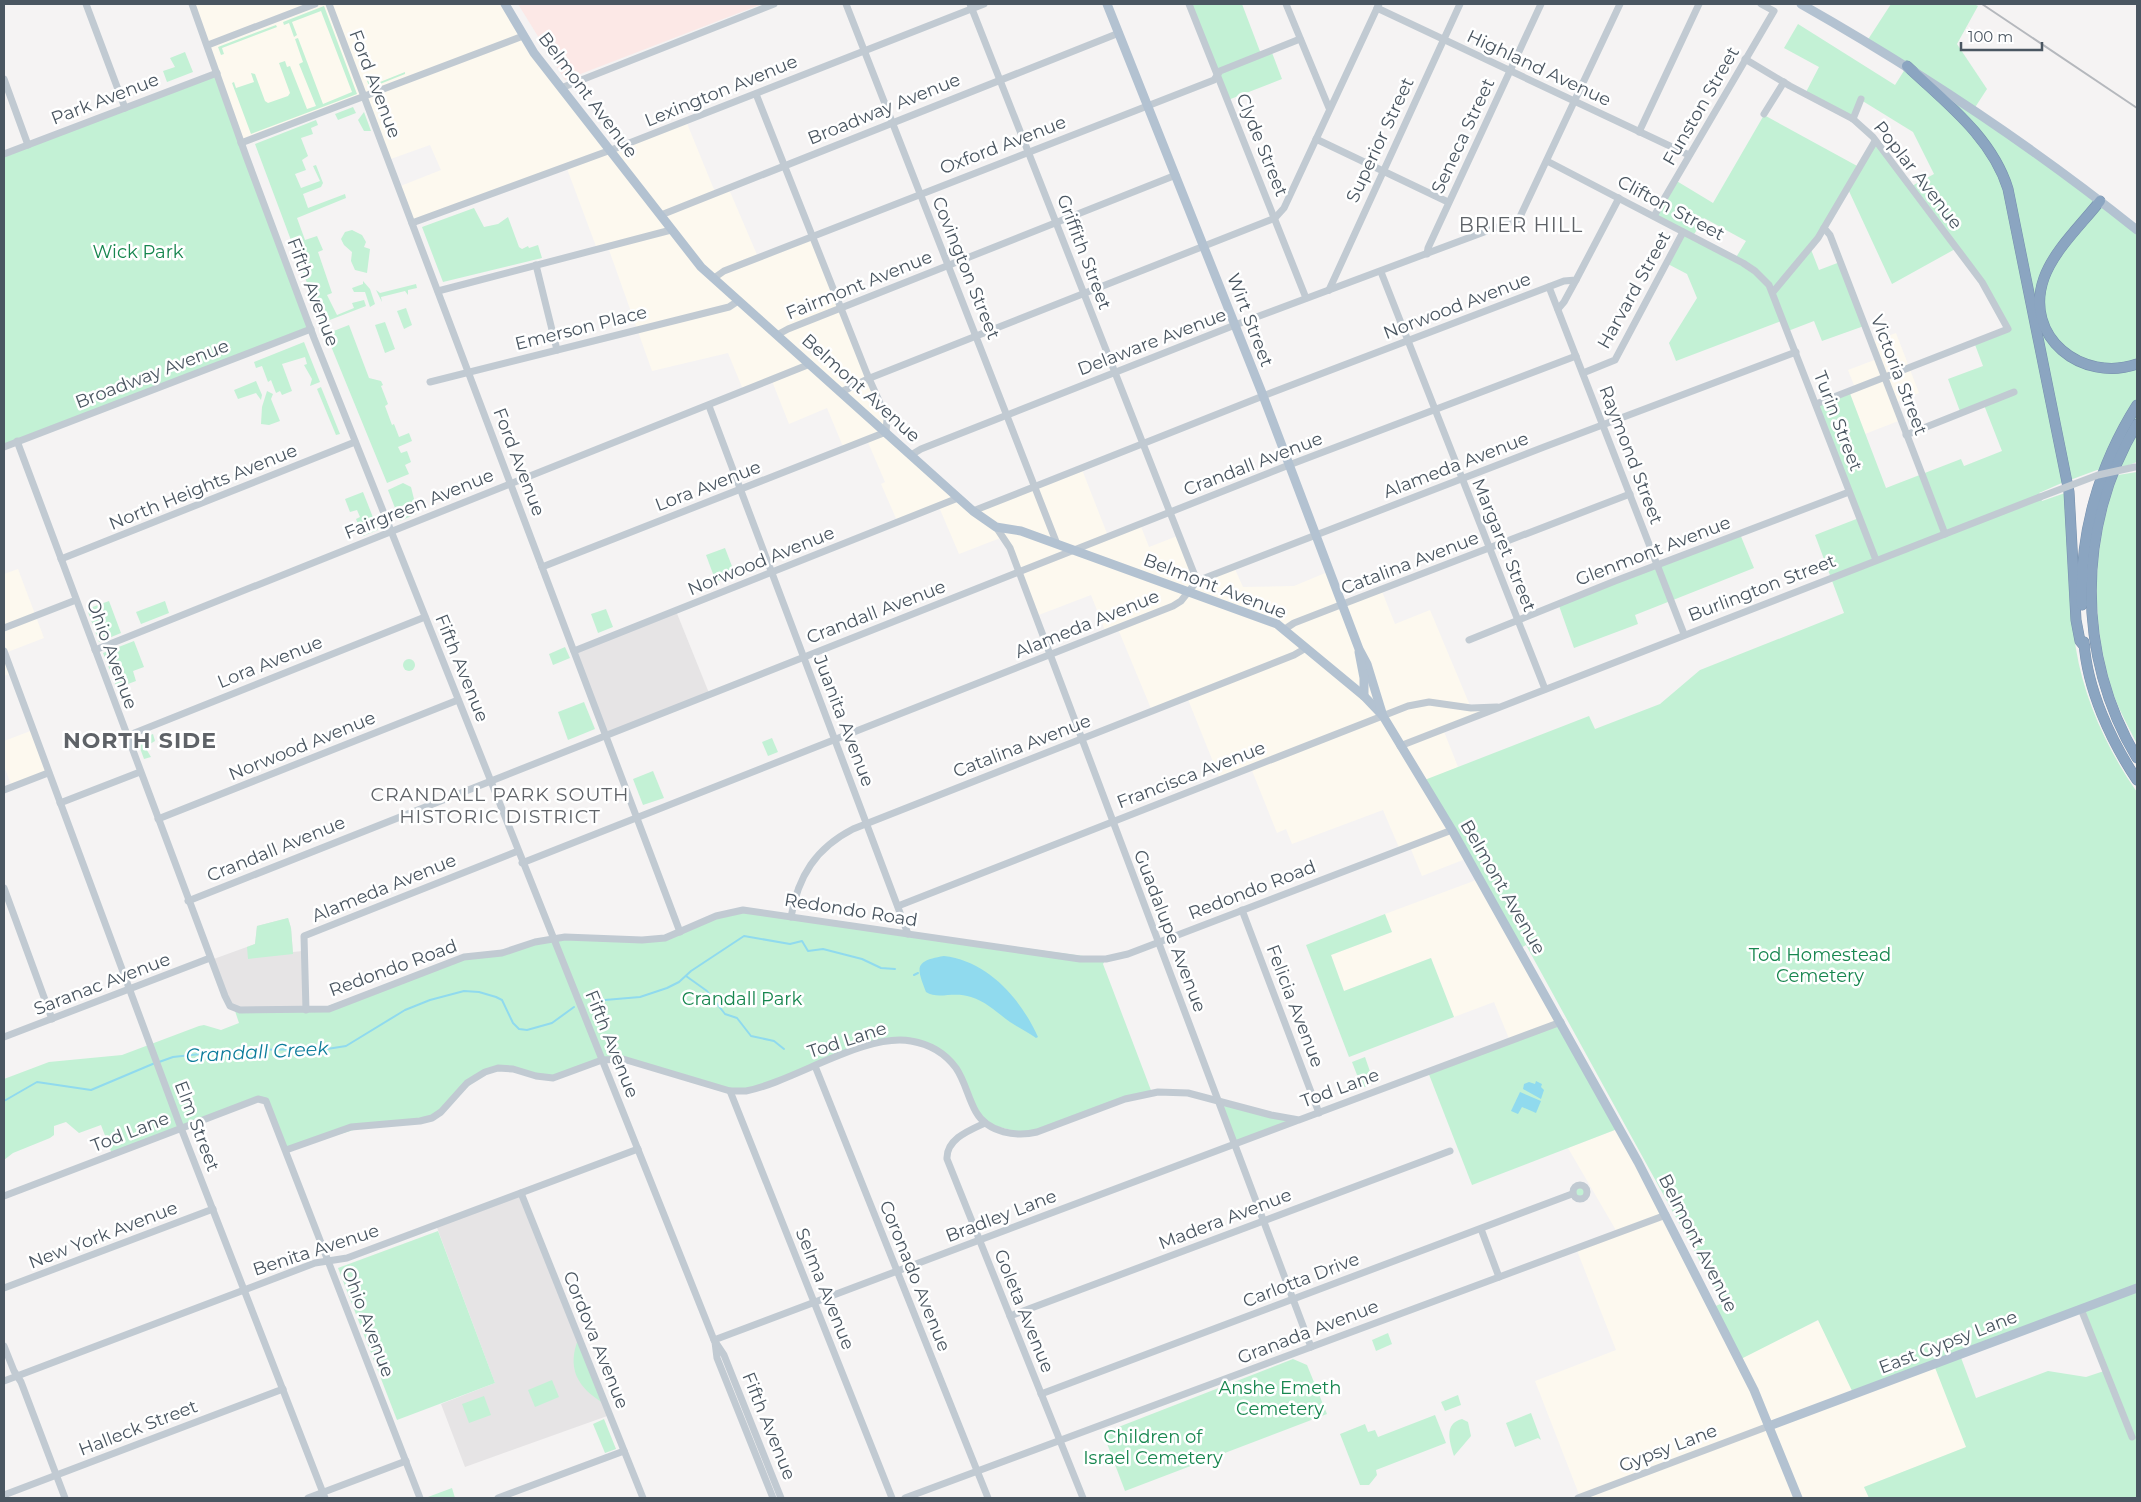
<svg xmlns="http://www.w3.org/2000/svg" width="2141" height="1502" viewBox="0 0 2141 1502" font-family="Montserrat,sans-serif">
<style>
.commercial{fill:#fdf9ef}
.education{fill:#e6e4e5}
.medical{fill:#fce8e6}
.green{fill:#c3f1d5;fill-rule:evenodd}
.water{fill:#90daee}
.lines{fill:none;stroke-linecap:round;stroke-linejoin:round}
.stream{stroke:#90daee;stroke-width:2}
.highway-casing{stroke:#7690ad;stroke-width:11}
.minor{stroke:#c1cad2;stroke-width:7}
.major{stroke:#b3c2d1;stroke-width:9}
.highway{stroke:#8ba5c1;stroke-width:10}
.rail{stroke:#b5b8bd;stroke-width:2}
.minor-bridge{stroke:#c1cad2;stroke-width:7}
.labels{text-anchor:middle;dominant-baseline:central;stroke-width:5;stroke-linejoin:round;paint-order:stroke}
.street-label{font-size:18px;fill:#4a5661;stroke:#fff}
.park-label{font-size:18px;fill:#17864f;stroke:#fff}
.neighbourhood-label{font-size:19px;letter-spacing:1px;fill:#5f6368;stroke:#fff}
.water-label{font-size:19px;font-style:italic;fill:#0c7c9b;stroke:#fff}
.quarter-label{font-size:20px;letter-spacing:1px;fill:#5f6368;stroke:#fff}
.district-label{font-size:22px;font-weight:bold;letter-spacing:1px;fill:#5f6368;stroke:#fff}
</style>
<rect width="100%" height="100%" fill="#f5f3f3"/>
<g class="commercial">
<path d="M192,4H505L523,36L610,150L686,121L715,192L728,187L758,257L813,236L887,419L886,432L973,511L1081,467L1108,536L1140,524L1149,547L1180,535L1198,581L1234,567L1243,587L1294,586L1330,571L1343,604L1381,589L1395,624L1430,610L1471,708L1500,706L1443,729L1458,767L1422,782L1468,858L1422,876L1410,847L1400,850L1383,810L1292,844L1286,829L1277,833L1251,768L1220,779L1187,697L1152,711L1118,629L1106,633L1091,595L1036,616L1003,537L959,554L939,507L898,523L881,484L885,482L867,440L844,449L827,408L789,424L772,381L744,392L728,353L652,371L608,247L597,249L566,166L412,223L398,187L441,170L430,145L388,160L364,96L241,143Z"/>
<path d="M1896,333L1919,393L1895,403L1901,420L1865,434L1849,391L1855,388L1848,370L1877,359L1871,342Z"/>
<path d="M18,569L44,638L5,653L12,673L4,676V574Z"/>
<path d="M33,730L48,773L12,787L4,766V741Z"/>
<path d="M1479,879L1560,1022L1510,1041L1494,1002L1454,1017L1431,958L1344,991L1331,955L1392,932L1385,914Z"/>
<path d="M1620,1128L1739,1359L1819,1320L1934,1364L1967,1447L1864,1487L1869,1498H1578L1580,1497L1535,1381L1616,1350L1576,1248L1617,1232L1568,1148Z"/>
</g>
<g class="education">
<path d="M676,611L709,693L605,734L574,651Z"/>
<path d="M288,918L291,928L293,952L303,951L306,1010L234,1008L211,960L255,944L257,926Z"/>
<path d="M521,1193L610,1415L465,1467L441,1404L495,1383L436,1225Z"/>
</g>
<path class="medical" d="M518,4H762L565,80Z"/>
<g class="green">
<path d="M1189,4H1242L1261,54L1271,50L1282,79L1228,100Z"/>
<path d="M1891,4H1974L1978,6L1957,44L1987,89L1974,109L2137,230V462L2113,471L2097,470L2070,480L2001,178L2064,482L2039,493L2042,501L2065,493C2068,545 2067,598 2076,649C2084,699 2108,751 2137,792V1498H1869L1864,1487L1966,1447L1934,1365L1854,1395L1818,1320L1739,1360L1713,1307L1723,1303L1526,945L1519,949L1422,781L1589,716L1595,729L1660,704L1700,670L1844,613L1815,535L1859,518L1816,404L1849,391L1886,488L1961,459L1964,466L2002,451L1984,405L1961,414L1948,379L1983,366L1974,342L2008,329L1982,282L1957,248L1892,284L1848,189L1810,247L1819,270L1840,262L1864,326L1822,341L1814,321L1788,331L1784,320L1676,361L1669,343L1697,298L1687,274L1666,263L1682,232L1654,216L1675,180L1713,203L1764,115L1859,167L1875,141L1910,187L1934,174L1913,132L1861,100L1853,119L1805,94L1819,67L1784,48L1798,24L1895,85L1907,66L1867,41ZM1704,218L1746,241L1735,259L1693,236ZM2081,1309L2107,1370L2086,1377L2048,1371L1976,1398L1960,1355Z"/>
<path d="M324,6L357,94L251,134L232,83L234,82L236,88L254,82L251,73L255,74L265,101L268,103L288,96L290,93L279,63L285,61L287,67L290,66L307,109L316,106L299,64L303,62L295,39L298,38L323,104L352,92L321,11L292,22L297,35L294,37L289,23L284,25L283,22Z"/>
<path d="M276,25L277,27L222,48L224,54L221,55L218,47Z"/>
<path d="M185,52L193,72L167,82L163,71L175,67L170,58Z"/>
<path d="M405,72V74L370,88L367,81L373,79L375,84Z"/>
<path d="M217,73L311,329L4,447V154Z"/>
<path d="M353,107L356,113L338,120L335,114Z"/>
<path d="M364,112L371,131H364L358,120Z"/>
<path d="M316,120L318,125L311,128L313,134L301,138L308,156L302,160L306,170L295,174L301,188L320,181L313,166L316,165L323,183L321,187L303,194L308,208L345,194L346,198L297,218L305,240L317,236L323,250L318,252L332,293L327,295L337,315L354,308L352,303L364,300L366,306L322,323L255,144Z"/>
<path d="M474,208L484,227L498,224L508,217L519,247L522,249L528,246L529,248L538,245L542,258L443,282L422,227Z"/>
<path d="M352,230L362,235L366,242L364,247L370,249L367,273L355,270L351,261L352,252L344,245L341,239L345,232Z"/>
<path d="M363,281L370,289L375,304L370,307L365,292H354L352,288L363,284Z"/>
<path d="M416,284L417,288L408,290V295L405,291L381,297L382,302L376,290L380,293Z"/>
<path d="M406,308L412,325L404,329L397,311Z"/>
<path d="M385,322L395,349L385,353L375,325Z"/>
<path d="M349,325L369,378L381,381L383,385L381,386L388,404L385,406L392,425L394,424L399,437L409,433L412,441L398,447L401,453L407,451L411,462L405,465L409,474L387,483L326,334Z"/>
<path d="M304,342L320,382L310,386L312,379L304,365L307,364L305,357L282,364L292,391L282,395L280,391L276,393L271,380L268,382L262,366L256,368L254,362Z"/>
<path d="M256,381L262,395L261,400L256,393L238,399L234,390Z"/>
<path d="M321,387L340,434L336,435L317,389Z"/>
<path d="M267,391L273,394L271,399L280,421L269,425L261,424L262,407Z"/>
<path d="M2137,472V744C2129,728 2120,712 2114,696C2090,626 2091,544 2118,475Z"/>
<path d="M403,483L411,487L414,499L411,503L395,508L388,490Z"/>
<path d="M363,492L378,530L363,536L356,519L360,517L357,510L350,512L345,499Z"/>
<path d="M413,507L416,514L400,521L397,513Z"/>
<path d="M1740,534L1754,568L1635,615L1638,624L1574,648L1558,603Z"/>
<path d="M725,548L735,574L716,582L706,555Z"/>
<path d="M109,601L121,633L99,642L87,609Z"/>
<path d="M165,601L169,613L141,624L136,612Z"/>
<path d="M606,609L613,627L598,633L591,614Z"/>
<path d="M134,641L144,667L133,671L136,681L117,688L103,653Z"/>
<path d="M565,647L570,658L553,665L549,654Z"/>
<circle cx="409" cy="665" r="6"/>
<path d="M584,702L595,729L568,740L558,712Z"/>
<path d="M153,734L155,741L145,747L151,757L144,759L137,740Z"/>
<path d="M772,738L778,752L768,756L762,742Z"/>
<path d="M653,771L664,798L643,805L633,779Z"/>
<path d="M736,910L1106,959L1103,964L1152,1093L1025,1134L985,1123L950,1061L919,1043L881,1042L751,1089L730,1091L614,1058L553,1078L518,1070L485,1072L432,1118L374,1124L286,1150L263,1099L112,1154L101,1125L79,1133L66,1122L54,1126V1135L50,1138L13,1153L4,1160V1079L49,1062L122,1055L199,1026L204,1025L221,1030L239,1023L234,1008L317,1010L453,961L553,938L651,940Z"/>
<path d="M1385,914L1392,932L1331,955L1344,991L1431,958L1454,1017L1349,1057L1306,945Z"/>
<path d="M288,918L291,928L293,954L248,959L247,947L255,944L257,926Z"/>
<path d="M1561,1022L1620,1128L1472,1185L1428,1072Z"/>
<path d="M1365,1057L1374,1083L1362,1088L1352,1062Z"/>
<path d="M1217,1101L1299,1120L1234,1144Z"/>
<circle cx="1580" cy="1192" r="7"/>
<path d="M438,1231L495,1383L397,1420L338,1268Z"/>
<path d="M1388,1333L1392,1344L1376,1351L1372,1340Z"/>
<path d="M579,1337L605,1404C577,1388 566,1368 579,1337Z"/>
<path d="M1293,1359L1307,1365L1327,1414L1125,1491L1103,1433Z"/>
<path d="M552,1380L559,1397L535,1407L528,1390Z"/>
<path d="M1458,1395L1461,1405L1445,1411L1441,1402Z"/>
<path d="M484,1396L491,1415L469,1423L462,1404Z"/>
<path d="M1531,1413L1541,1440L1538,1438L1515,1447L1506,1423Z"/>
<path d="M1435,1415L1446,1443L1376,1470L1377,1475L1369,1485H1360L1340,1434L1365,1424L1368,1432L1375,1430L1378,1437Z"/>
<path d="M604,1419L616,1449L605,1453L593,1424Z"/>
<path d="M1462,1419L1468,1422L1471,1436L1454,1456C1450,1442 1443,1424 1462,1419Z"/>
<path d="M452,1488L455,1498H428V1497Z"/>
</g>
<g class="water">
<path d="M944,956C988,961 1021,999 1038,1037L1036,1038C1028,1032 1019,1028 1010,1022C996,1012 987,1002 971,997C953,991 938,1000 926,992C917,968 913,961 944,956Z"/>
<path d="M1536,1081L1542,1084L1541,1087L1544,1090L1541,1099L1523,1089L1524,1084L1529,1082L1535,1084Z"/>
<path d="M1520,1092L1541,1101L1536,1113L1522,1107L1518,1114L1511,1111Z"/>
</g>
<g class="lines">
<g class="stream">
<path d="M914,975L918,973"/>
<path d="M686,976L707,991L725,1014L737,1018L751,1036L774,1041L784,1049"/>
<path d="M593,1001L640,997L667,988L679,982L691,971L744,936L790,944L802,941L808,951L823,949L862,959L881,968L895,969"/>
<path d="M159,1062L173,1057L237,1050L327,1049L346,1046L405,1010L430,1000L464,991L479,992L496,997L502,1000L513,1023L519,1029L527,1030L552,1023L574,1007"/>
<path d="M4,1101L37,1082L91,1090L155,1063"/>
</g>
<g class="highway-casing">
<g id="highway">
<path d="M1907,66C1945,102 1992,137 2008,189L2069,492L2076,620L2080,641L2085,647"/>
<path d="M2100,201C2082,224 2054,250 2044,278C2023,337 2082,383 2137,364"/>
<path d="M2137,424C2076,525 2076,657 2137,758"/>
<path d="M2082,605C2079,534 2099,465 2137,405"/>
<path d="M2084,642C2087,689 2111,741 2137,780"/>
</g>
</g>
<g class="minor">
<path d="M86,4L125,108"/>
<path d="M192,4L246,156L314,338L714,1340L724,1355L781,1498"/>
<path d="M329,4L680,932"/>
<path d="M846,4L1057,544"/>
<path d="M970,4L1197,581"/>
<path d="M1189,4L1306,298"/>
<path d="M1286,4L1329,108"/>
<path d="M1377,8L1689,155"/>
<path d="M208,45L315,4"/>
<path d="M1745,59L1790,86L1853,119L1873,137L1982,282L2008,329L1816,404"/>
<path d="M4,79L28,145"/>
<path d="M561,88L774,4"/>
<path d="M1764,114L1784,82"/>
<path d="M1853,119L1861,99"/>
<path d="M1639,132L1699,4"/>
<path d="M1316,139L1448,202"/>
<path d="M241,143L523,36"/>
<path d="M4,154L217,73"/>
<path d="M1547,161L1743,263L1755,271L1769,285L1876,560"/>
<path d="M661,215L1119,33"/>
<path d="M1654,216L1774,11L1761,4"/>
<path d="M412,223L619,147L984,4"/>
<path d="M1824,228L1830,235L1945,534"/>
<path d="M1427,254L1428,248L1541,4"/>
<path d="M536,265L557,350"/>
<path d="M1381,272L1545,689"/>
<path d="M714,278L724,271L1214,80L1220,71L1300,39"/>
<path d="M1549,287L1684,634"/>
<path d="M1329,290L1460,4"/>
<path d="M438,291L671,230"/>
<path d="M1773,292L1818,238L1875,141"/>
<path d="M1558,309L1564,302L1576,280"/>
<path d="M777,335L788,329L1176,175"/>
<path d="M1583,373L1615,360L1683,232"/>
<path d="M430,382L729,307L738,301"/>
<path d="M841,392L870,378L1275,218L1284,208L1379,4"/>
<path d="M709,406L908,934"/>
<path d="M1906,435L2014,392"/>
<path d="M17,441L225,996L230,1006L240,1010L329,1009L464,957L502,953L535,942L565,937L642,940L665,938L716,916L743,910L1080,959H1106L1128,954L1452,830"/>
<path d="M4,447L311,329"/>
<path d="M911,455L921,449L1235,325L1519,219L1620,4"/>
<path d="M973,511L1263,396L1564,281L1576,280L1619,198"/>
<path d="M996,527L1010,548L1311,1347"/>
<path d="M61,559L355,442"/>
<path d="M542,567L886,432L887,419L867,374L756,94"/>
<path d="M4,628L76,600"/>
<path d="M1285,629L1294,623L1343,604L1630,494"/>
<path d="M1469,640L1615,581L1849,492"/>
<path d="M95,650L810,364"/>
<path d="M4,651L181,1128L325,1498"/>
<path d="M574,651L958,498"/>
<path d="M127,736L425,617"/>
<path d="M1400,746L2040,497"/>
<path d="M4,790L48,773"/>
<path d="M60,803L140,772"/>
<path d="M158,819L458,700"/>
<path d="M522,863L1173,606L1181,601L1197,581L1544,447L1796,352"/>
<path d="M4,888L52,1019"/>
<path d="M188,901L1289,465L1576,356"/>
<path d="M898,906L1408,706L1429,702L1471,708L1497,707"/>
<path d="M1242,910L1319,1113"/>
<path d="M791,917C798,876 816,848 853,829L1294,655L1306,648"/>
<path d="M306,1010L304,936L518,851"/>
<path d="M4,1037L210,958"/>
<path d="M815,1066L988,1498"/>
<path d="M730,1091L892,1498"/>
<path d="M985,1123C970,1130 946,1139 947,1159L1083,1498"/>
<path d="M286,1150L351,1127L420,1121L432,1118L441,1112L467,1083L485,1072L498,1068L513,1069L536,1076L553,1078L602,1060L623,1059L730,1091H746C793,1082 866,1032 911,1041C929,1044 945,1053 956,1068C965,1081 968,1098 976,1112C988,1133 1017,1137 1037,1132L1125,1099L1158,1092L1188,1093L1271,1115L1299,1120L1561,1022"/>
<circle cx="1580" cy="1192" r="7"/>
<path d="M521,1193L643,1498"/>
<path d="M4,1196L258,1099L266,1101L420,1498"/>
<path d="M1481,1229L1499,1277"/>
<path d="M4,1288L213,1209"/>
<path d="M2081,1309L2132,1437"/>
<path d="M1010,1316L1450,1151"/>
<path d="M714,1340L1296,1121"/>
<path d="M715,1342L717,1358L773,1498"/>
<path d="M4,1346L14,1371L21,1382L65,1498"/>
<path d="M4,1381L315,1263L347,1258L638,1149"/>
<path d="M1041,1394L1572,1194"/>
<path d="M4,1495L283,1389"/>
<path d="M308,1498L406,1461"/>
<path d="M498,1498L624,1451"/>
<path d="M905,1498L1666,1215"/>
<path d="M1578,1498L1769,1426"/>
</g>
<g class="major">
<path d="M505,4L534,53L701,267L973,511L996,527L1021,531L1277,624L1364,696L1383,716L1452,830L1638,1162L1754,1390L1798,1498"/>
<path d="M1107,4L1262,393L1359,649L1367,664L1383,716"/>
<path d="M1801,4C1919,71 2031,145 2137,230"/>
<path d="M1359,652L1364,678V696"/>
<path d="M1769,1426L2137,1288"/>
</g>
<use href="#highway" class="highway"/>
<path class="rail" d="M1982,4L2137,108"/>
<path class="minor-bridge" d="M2040,497L2098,475L2135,467"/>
</g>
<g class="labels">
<g class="street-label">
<text transform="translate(1539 68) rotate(25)">Highland Avenue</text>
<text transform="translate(375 84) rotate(69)">Ford Avenue</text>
<text transform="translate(721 91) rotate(-22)">Lexington Avenue</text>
<text transform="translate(588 95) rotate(53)">Belmont Avenue</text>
<text transform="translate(105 99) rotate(-21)">Park Avenue</text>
<text transform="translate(1701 106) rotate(-60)">Funston Street</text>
<text transform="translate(884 109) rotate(-22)">Broadway Avenue</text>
<text transform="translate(1463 136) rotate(-65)">Seneca Street</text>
<text transform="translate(1380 140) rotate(-65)">Superior Street</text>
<text transform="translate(1003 145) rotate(-21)">Oxford Avenue</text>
<text transform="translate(1262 145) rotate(68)">Clyde Street</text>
<text transform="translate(1918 175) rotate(52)">Poplar Avenue</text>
<text transform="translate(1671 208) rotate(28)">Clifton Street</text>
<text transform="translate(1084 252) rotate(69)">Griffith Street</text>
<text transform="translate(966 268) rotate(68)">Covington Street</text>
<text transform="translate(859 285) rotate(-22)">Fairmont Avenue</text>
<text transform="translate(1634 290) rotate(-61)">Harvard Street</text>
<text transform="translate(313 292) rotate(69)">Fifth Avenue</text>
<text transform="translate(1457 306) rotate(-21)">Norwood Avenue</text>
<text transform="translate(1250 320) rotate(69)">Wirt Street</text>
<text transform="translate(581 328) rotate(-14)">Emerson Place</text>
<text transform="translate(1152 342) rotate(-21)">Delaware Avenue</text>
<text transform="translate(152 374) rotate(-21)">Broadway Avenue</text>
<text transform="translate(1899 375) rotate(69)">Victoria Street</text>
<text transform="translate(861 388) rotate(42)">Belmont Avenue</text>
<text transform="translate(1838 421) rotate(69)">Turin Street</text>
<text transform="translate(1631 455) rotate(69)">Raymond Street</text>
<text transform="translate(519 462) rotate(69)">Ford Avenue</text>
<text transform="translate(1253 464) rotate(-21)">Crandall Avenue</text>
<text transform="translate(1456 465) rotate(-21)">Alameda Avenue</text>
<text transform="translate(708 486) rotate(-21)">Lora Avenue</text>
<text transform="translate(203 487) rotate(-22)">North Heights Avenue</text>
<text transform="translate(419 504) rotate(-22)">Fairgreen Avenue</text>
<text transform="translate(1504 545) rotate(68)">Margaret Street</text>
<text transform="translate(1653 551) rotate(-21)">Glenmont Avenue</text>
<text transform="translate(761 561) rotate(-22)">Norwood Avenue</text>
<text transform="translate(1410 563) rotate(-21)">Catalina Avenue</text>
<text transform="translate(1215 586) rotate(21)">Belmont Avenue</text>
<text transform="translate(1762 588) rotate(-21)">Burlington Street</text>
<text transform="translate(876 612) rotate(-21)">Crandall Avenue</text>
<text transform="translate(1087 624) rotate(-22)">Alameda Avenue</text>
<text transform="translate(112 654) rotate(70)">Ohio Avenue</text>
<text transform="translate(270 662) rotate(-22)">Lora Avenue</text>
<text transform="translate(462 668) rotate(68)">Fifth Avenue</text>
<text transform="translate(844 721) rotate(69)">Juanita Avenue</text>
<text transform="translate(302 746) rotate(-22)">Norwood Avenue</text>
<text transform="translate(1022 746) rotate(-21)">Catalina Avenue</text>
<text transform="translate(1191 775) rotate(-21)">Francisca Avenue</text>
<text transform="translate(276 849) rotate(-22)">Crandall Avenue</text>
<text transform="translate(1503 887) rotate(60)">Belmont Avenue</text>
<text transform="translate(384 888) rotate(-22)">Alameda Avenue</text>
<text transform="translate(1252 890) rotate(-21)">Redondo Road</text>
<text transform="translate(851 910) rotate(9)">Redondo Road</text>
<text transform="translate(1170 931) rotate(69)">Guadalupe Avenue</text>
<text transform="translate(393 968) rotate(-20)">Redondo Road</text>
<text transform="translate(102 984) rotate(-21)">Saranac Avenue</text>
<text transform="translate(1295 1006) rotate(69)">Felicia Avenue</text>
<text transform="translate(847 1040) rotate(-18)">Tod Lane</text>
<text transform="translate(612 1044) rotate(68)">Fifth Avenue</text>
<text transform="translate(1340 1088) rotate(-20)">Tod Lane</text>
<text transform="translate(197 1126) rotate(69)">Elm Street</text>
<text transform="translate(130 1132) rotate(-21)">Tod Lane</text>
<text transform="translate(1001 1216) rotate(-21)">Bradley Lane</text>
<text transform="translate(1225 1219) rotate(-21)">Madera Avenue</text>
<text transform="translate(103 1235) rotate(-21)">New York Avenue</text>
<text transform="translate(1698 1243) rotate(63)">Belmont Avenue</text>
<text transform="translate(316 1250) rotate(-18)">Benita Avenue</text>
<text transform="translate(915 1276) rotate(68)">Coronado Avenue</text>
<text transform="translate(1301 1280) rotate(-21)">Carlotta Drive</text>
<text transform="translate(825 1289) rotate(68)">Selma Avenue</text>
<text transform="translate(1024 1311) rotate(68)">Goleta Avenue</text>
<text transform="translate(368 1322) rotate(69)">Ohio Avenue</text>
<text transform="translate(1308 1332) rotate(-21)">Granada Avenue</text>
<text transform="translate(596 1340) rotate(68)">Cordova Avenue</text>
<text transform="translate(1948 1342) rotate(-21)">East Gypsy Lane</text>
<text transform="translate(769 1426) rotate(68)">Fifth Avenue</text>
<text transform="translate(138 1428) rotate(-21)">Halleck Street</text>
<text transform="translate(1668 1448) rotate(-21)">Gypsy Lane</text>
</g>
<g class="park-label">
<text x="138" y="252">Wick Park</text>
<text x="1820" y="955">Tod Homestead<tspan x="1820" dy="21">Cemetery</tspan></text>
<text x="742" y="999">Crandall Park</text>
<text x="1280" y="1388">Anshe Emeth<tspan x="1280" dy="21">Cemetery</tspan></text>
<text x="1153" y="1437">Children of<tspan x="1153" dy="21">Israel Cemetery</tspan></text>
</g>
<g class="neighbourhood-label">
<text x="500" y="794">CRANDALL PARK SOUTH<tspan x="500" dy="22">HISTORIC DISTRICT</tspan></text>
</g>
<g class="water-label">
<text transform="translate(257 1052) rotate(-3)">Crandall Creek</text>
</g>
<g class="quarter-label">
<text x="1521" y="225">BRIER HILL</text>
</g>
<g class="district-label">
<text x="140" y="740">NORTH SIDE</text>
</g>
</g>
<rect width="2141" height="1502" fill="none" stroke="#4a5661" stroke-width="10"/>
<path d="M1961 42v8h81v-8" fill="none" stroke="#4a5661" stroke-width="2.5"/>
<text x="1968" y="42" font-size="15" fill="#4a5661" stroke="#ffffff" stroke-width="4" paint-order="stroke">100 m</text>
</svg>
